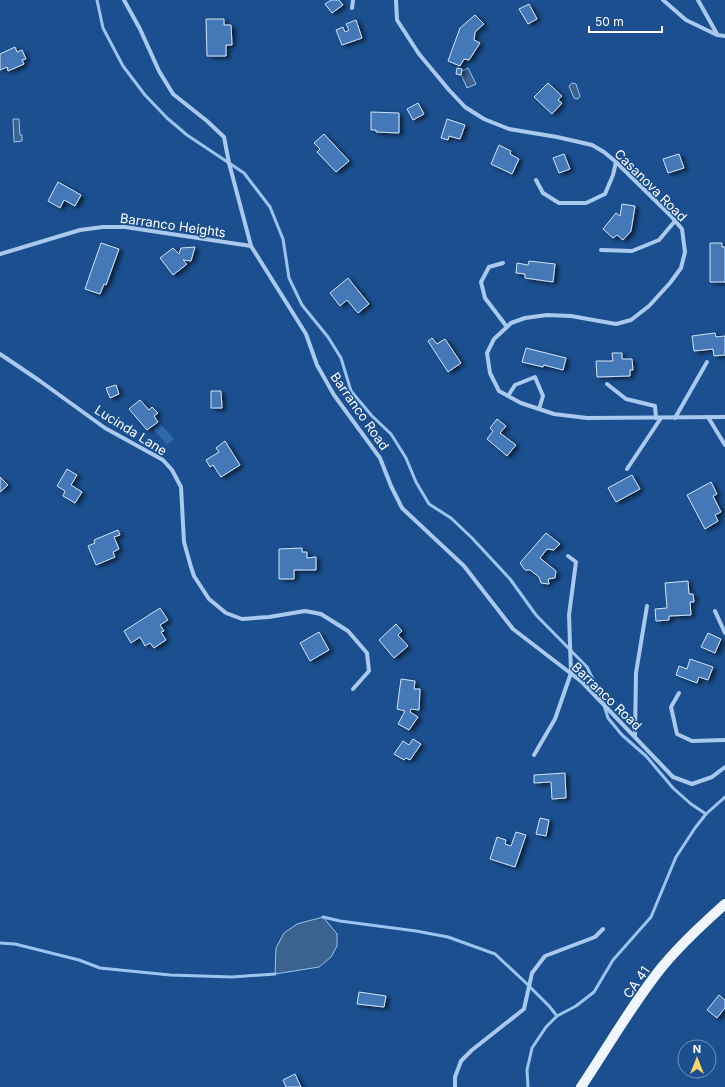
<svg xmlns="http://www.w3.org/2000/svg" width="725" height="1087" viewBox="0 0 725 1087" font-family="Inter,sans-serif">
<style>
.green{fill:#2e69ad}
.water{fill:#3c6290;stroke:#9cc4f0}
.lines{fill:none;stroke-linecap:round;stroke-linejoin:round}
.stream{stroke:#9cc4f0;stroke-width:3}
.building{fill:#4478b7;stroke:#cfe3fa;filter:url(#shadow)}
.street{stroke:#a9c9ee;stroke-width:4}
.primary{stroke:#f0f6ff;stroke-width:10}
.labels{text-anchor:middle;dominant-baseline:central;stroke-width:3;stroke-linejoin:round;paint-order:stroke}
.street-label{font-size:13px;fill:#fff;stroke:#1b4f8f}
</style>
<defs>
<filter id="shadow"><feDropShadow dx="3.5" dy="2" stdDeviation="2" flood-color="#0009"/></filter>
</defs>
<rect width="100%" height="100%" fill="#1b4f8f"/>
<path class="green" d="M160,423L174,439L167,445L153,429Z"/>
<g class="water">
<path d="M468,68L476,84L467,88L460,72Z"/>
<path d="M572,83L576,84L580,96L578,99L574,98L569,86Z"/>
<path d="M13,119H19L20,135H22V141L14,142Z"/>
<path d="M323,917L337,934V946L331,957L319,967L275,974L276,948L284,933L297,924Z"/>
</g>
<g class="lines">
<g class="stream">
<path d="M97,0L103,28L123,66L145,95L167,118L187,135L244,173L270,207L283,239L289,278L302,305L328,337L341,358L351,391L372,416L391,434L406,458L416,482L429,504L451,518L472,538L510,579L536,615L587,667L601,696L608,718L622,735L646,756L673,788L691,804L706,814"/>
<path d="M323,917L340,921L416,931L448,937L495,954L525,982L549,1006L557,1016"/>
<path d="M0,943L15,944L79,960L100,968L170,975L232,977L275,974"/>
<path d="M528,1087L527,1070L532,1048L546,1027L557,1016L576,1006L594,992L613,960L651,917L676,857L695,828L706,814L725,797"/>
</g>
</g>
<g class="building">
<path d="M331,0H339L343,5L332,13L325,4Z"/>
<path d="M529,4L537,19L528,24L519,9Z"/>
<path d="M475,15L484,24L475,32L474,40L480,43L469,60L464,59L460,66L448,61L460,28Z"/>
<path d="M206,19H224V25H231L232,45H226V56H207Z"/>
<path d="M356,20L362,38L342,45L336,30L343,27L345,32L349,30L346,24Z"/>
<path d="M15,47L17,52L22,50L26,59L22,60L24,64L8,71L7,67L0,70V54Z"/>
<path d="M457,68L462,69L461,75L456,74Z"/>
<path d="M548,83L562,96L558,100L562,103L552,114L534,97Z"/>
<path d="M418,103L424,114L413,120L407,109Z"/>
<path d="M371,112L399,113V133L376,132V130H371Z"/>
<path d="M447,119L465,125L460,139L449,136L448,140L441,138Z"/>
<path d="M324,134L349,161L336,172L317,152L320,149L314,143Z"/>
<path d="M499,145L511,151L510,154L519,159L512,174L491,164Z"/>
<path d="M564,154L570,169L559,173L553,158Z"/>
<path d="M679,154L684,168L668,173L663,159Z"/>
<path d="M58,182L81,195L75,206L64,200L60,208L48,201Z"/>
<path d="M622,204L635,206L631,231L623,240L617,235L613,238L603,229L616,213L620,216Z"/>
<path d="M101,243L119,249L106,285L104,284L100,294L85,289Z"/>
<path d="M710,243H722V247H725V282H710Z"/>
<path d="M195,247L191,261L183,260L187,264L173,275L160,258L173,248L179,254L181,248Z"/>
<path d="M529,261L555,264L553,282L525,278V274L516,273L517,263L528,265Z"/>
<path d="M348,278L369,304L358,313L347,300L340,306L330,293Z"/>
<path d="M715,333L716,337L725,336V355L714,356L713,349L694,351L692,336Z"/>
<path d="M432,338L437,344L445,339L461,363L448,372L428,341Z"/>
<path d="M526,348L566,358L563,370L544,365L543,367L522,362Z"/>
<path d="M612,353H622V359H632L633,370H630V376L597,377L596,361H613Z"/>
<path d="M116,385L119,394L110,398L106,388Z"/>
<path d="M211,391H221L222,408H211Z"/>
<path d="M140,400L149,410L152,407L158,413L154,416L158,422L147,430L129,409Z"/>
<path d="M497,419L506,426L500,433L516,445L507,456L487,439L493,431L490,428Z"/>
<path d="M225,441L240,465L221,477L213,465L210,467L206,460L219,452L216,448Z"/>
<path d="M67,469L77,475L71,485L82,492L75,503L63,496L65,491L57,486Z"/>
<path d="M632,475L640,489L616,502L608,488Z"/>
<path d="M0,477L8,485L0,492Z"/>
<path d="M711,482L717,494L713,496L721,512L715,515L718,521L705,529L687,495Z"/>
<path d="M118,530L120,535L114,537L119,549L113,552L115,557L96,565L88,546L95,543L94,540Z"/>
<path d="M546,533L560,544L554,550L547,549L540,558L556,571L555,578L548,579L549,584L541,583L539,577L530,570H525L520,563Z"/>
<path d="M302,548V552H307V558L316,557V570H294V579H279V549Z"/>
<path d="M688,581L689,594H693L694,602H690L691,615L669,616V620L656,621L655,609L667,608L665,583Z"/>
<path d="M160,608L168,620L160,625L164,631L161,632L166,640L154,648L150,643L145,646L140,637L131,643L124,631Z"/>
<path d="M396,624L402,631L398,635L408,646L394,658L379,640Z"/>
<path d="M319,632L329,650L310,661L300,643Z"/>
<path d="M708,633L721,639L715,653L701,647Z"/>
<path d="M690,659L713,667L708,680L699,677L697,683L676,675L679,666L687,669Z"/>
<path d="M401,679L415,681L414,689H420L419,710L411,709L410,712L418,717L409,730L398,724L405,711L397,709Z"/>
<path d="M413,739L421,744L410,760L406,758L404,760L394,754L403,741L409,745Z"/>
<path d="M565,773L566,798L552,799L551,782L534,783V775Z"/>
<path d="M540,818L549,820L546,836L536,834Z"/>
<path d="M516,832L526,835L515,867L490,859L497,837L506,840L505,844L511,846Z"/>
<path d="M359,992L386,996L384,1007L357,1004Z"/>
<path d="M719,995L725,1000V1008L717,1018L707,1010Z"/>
<path d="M295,1074L301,1087H286L283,1080Z"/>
</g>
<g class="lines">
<g class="street">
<path d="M124,0L140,29L159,71L173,94L207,121L224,137L229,163L251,246L306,334L317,365L334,395L380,458L391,486L402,508L464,566L513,629L582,682L673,777L692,784L712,777L725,767"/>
<path d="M396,0L397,20L419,54L449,90L465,107L484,119L509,129L557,137L592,145L604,152L616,162L671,216L682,229L685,252L681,268L670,283L649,306L631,320L616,324L571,316L547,315L525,318L511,323L507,327L494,339L487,353L490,373L499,391L521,403L554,414L587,418L725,417"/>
<path d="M663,0L686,20L717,35L725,36"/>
<path d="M698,0L717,34"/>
<path d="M352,8L353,0"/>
<path d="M536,180L543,193L559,203H586L605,194L613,175L616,162"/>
<path d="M601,250L632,251L659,240L675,221"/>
<path d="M0,254L80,230L103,227H125L251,246"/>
<path d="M503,263L489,267L481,282L485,298L507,327"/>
<path d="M0,354L40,381L105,428L163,460L172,470L181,487L184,542L191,567L194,576L209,599L226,613L242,619L269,617L305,611L321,614L348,631L367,653L369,671L353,689"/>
<path d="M607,384L626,399L655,406L656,418"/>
<path d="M508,396L515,385L535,377L543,396L539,409"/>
<path d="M708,417L725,445"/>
<path d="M675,418L707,362"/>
<path d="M627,469L661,418"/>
<path d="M715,611L725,633"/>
<path d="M679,693L671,707L677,734L692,741L725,740"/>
<path d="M635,736L636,673L647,606"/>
<path d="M534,755L555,719L571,673L569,615L576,562L568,556"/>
<path d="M455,1087V1077L461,1061L472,1050L524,1009L532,973L545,956L595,937L603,929"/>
</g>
<path class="primary" d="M581,1087C608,1047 632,1004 662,967C681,944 703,924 725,904"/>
</g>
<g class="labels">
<g class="street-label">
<text transform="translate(651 185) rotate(45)">Casanova Road</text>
<text transform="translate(173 225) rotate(8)">Barranco Heights</text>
<text transform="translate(360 411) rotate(55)">Barranco Road</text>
<text transform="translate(131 430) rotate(32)">Lucinda Lane</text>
<text transform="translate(607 696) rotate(44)">Barranco Road</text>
<text transform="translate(636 982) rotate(-55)">CA 41</text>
</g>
</g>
<g transform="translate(697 1059)"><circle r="19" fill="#1b4f8f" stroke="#7695bc"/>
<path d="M0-3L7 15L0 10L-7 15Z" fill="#ffd166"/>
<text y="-6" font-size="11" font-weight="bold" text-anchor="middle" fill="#ffffff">N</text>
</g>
<path d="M589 26v6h73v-6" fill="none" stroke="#ffffff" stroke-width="2"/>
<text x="595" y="26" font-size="12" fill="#ffffff" stroke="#1b4f8f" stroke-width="3" paint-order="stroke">50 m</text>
</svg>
